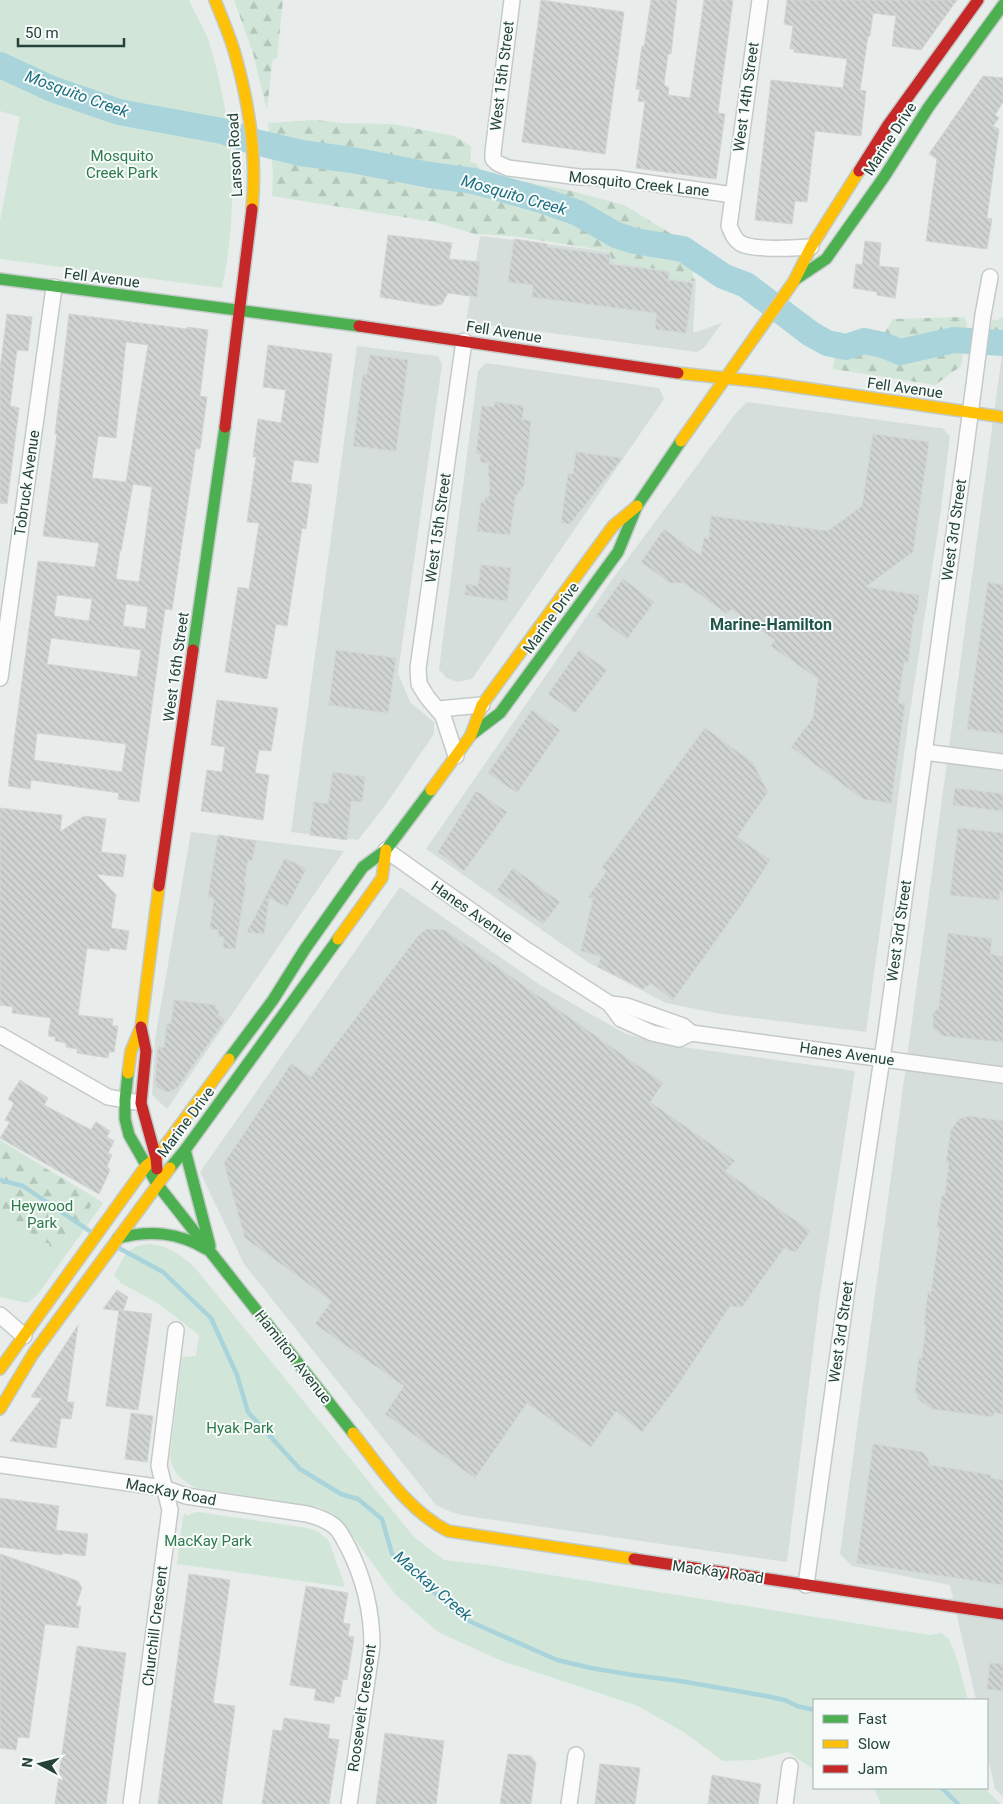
<svg xmlns="http://www.w3.org/2000/svg" width="1003" height="1804" viewBox="0 0 1003 1804" font-family="Roboto,sans-serif">
<style>
.built{fill:#d6dedb}
.green{fill:#d1e6d8}
.forest{fill:url(#forest-firs)}
.lines{fill:none;stroke-linecap:round;stroke-linejoin:round}
.stream{stroke:#a9d4db;stroke-width:4.5}
.river{stroke:#a9d4db;stroke-width:26}
.building{fill:url(#building-back-hatch);stroke:#d1d6d4;fill-rule:evenodd}
.street-casing{stroke:#c5cac8;stroke-width:18}
.fast-casing{stroke:#c3cbc8;stroke-width:14}
.slow-casing{stroke:#c3cbc8;stroke-width:14}
.jam-casing{stroke:#c3cbc8;stroke-width:14}
.street{stroke:#fcfcfc;stroke-width:15}
.fast{stroke:#4caf50;stroke-width:11}
.slow{stroke:#ffc107;stroke-width:11}
.jam{stroke:#c62828;stroke-width:11}
.labels{text-anchor:middle;dominant-baseline:central;stroke-width:4;stroke-linejoin:round;paint-order:stroke}
.street-label{font-size:15px;fill:#24423a;stroke:#f7fbf9}
.park-label{font-size:15px;fill:#2d7a4b;stroke:#f7fbf9}
.water-label{font-size:16px;font-style:italic;fill:#1c6f80;stroke:#f7fbf9}
.neighbourhood-label{font-size:16px;font-weight:bold;fill:#1f5548;stroke:#f7fbf9}
</style>
<defs>
<pattern id="forest-firs" width="22" height="20" patternUnits="userSpaceOnUse" patternTransform="scale(1.25)"><rect width="22" height="20" fill="#d1e6d8"/><path d="M5 1l3.5 6h-7zM16 11l3.5 6h-7z" fill="#b3c6ba"/></pattern>
<pattern id="building-back-hatch" width="6" height="6" patternUnits="userSpaceOnUse" patternTransform="scale(1.25)"><rect width="6" height="6" fill="#cfd4d2"/><path d="M-1 5l2 2M0 0l6 6M5-1l2 2" fill="none" stroke="#b2b7b5"/></pattern>
</defs>
<rect width="100%" height="100%" fill="#e8edeb"/>
<g class="built">
<path d="M480,236L614,252L671,268L673,275L696,279L693,333L722,323L704,348L697,352L466,322Z"/>
<path d="M357,346L438,356L442,365L398,673L410,702L434,722V734L384,807L358,840L291,832Z"/>
<path d="M1002,354H1003V1797L995,1789L987,1752V1700H976L950,1585L852,1566L840,1554Z"/>
<path d="M486,363L659,388L664,399L472,679L458,682L446,678L439,669L478,371Z"/>
<path d="M747,402L939,428H942L950,436L940,517L908,725L866,1032L721,1014L666,1003L589,963L426,849L611,581L736,413Z"/>
<path d="M191,832L344,851L167,1109L152,1095L155,1039Z"/>
<path d="M400,887L540,985L624,1033L661,1044L855,1071L820,1295L787,1562L466,1516L451,1512L436,1505L244,1264L200,1172Z"/>
</g>
<g class="green">
<path d="M0,0H189C196,16 207,32 211,49C234,127 239,209 222,288L0,259V221L20,117L0,111Z"/>
<path d="M0,1140L103,1203L41,1290L34,1298L27,1303L0,1297Z"/>
<path d="M150,1244C169,1246 183,1256 196,1269L414,1537L444,1560L488,1565L929,1635L941,1633L949,1639L958,1662L968,1700H814V1770L788,1752L756,1760L723,1761L685,1733L638,1706L502,1661L438,1632L395,1594L341,1521L332,1513L318,1507L196,1488C182,1481 172,1472 170,1456L182,1357L196,1356L199,1335L159,1304L121,1283L114,1275C125,1256 126,1246 150,1244Z"/>
<path d="M198,1512L308,1528L320,1533L329,1541L345,1587L177,1564L183,1517L185,1513L188,1516L192,1513Z"/>
<path d="M987,1786L988,1792L1001,1804H881L875,1790L865,1788H987Z"/>
</g>
<g class="forest">
<path d="M234,0H283L277,58L274,59L272,63L267,111L253,53Z"/>
<path d="M316,120L342,123L393,124L454,136L471,146L470,162L476,163L481,171L489,176L564,189L624,205L688,244L694,281L669,278L670,271L613,262L609,251L512,236L475,234L434,222L272,196L273,174L268,123Z"/>
<path d="M1003,316V353H986L992,320H998Z"/>
<path d="M964,317L967,323L961,366L935,385L833,369L837,342L877,346L893,319Z"/>
<path d="M0,1142L96,1198L63,1250L50,1249L49,1243C40,1243 38,1240 33,1234L28,1232L25,1227L19,1226L17,1221L9,1218L7,1215L1,1217L0,1216Z"/>
</g>
<g class="lines">
<g class="stream">
<path d="M0,1180L23,1186L91,1232"/>
<path d="M117,1247L163,1272L211,1318L237,1375L248,1412L300,1469L341,1494L358,1499L382,1519L392,1554L455,1611L469,1621L557,1660L591,1668L633,1675L680,1681L766,1696L785,1700L797,1706L814,1710"/>
<path d="M942,1788L958,1804"/>
</g>
<path class="river" d="M0,65L52,89L119,112L222,131L251,141L301,153L352,160L430,175L474,181L541,200L578,213L616,235L635,241L683,249L723,276L746,285L811,334L827,343L846,347L864,341L883,345L900,352L954,340L1003,343"/>
</g>
<g class="building">
<path d="M541,0L624,12L605,154L522,142Z"/>
<path d="M651,0H677L671,54H668L664,85L669,88L668,95L690,98L704,0H733L718,113L725,114L716,179L636,168L645,102L638,101L640,89H636L642,46H644Z"/>
<path d="M787,0H957L921,50L892,46L896,16L873,13L870,36H868L860,90L866,91L861,136L815,131L807,202L795,201L792,224L755,220L771,80L843,88L847,59L794,52V49H790L793,26L784,24Z"/>
<path d="M983,76L1003,78V102L995,115L999,118L993,126L999,129L987,218L992,219L987,249L926,241L937,159L929,154Z"/>
<path d="M388,235L452,243L449,259L480,262L477,297L448,293L442,304L435,306L380,297Z"/>
<path d="M514,239L547,244V247L610,255L609,264L669,272L668,280L693,283L686,333L655,329L657,313L532,297L533,285L508,282Z"/>
<path d="M865,241L881,243L879,266L899,268L895,298L877,295V292L853,288L856,264L862,265Z"/>
<path d="M7,314L32,317L28,351L17,350L10,406L19,408L7,504L0,503V369Z"/>
<path d="M69,314L187,329V327L208,330L200,396L207,397L200,449L196,448L172,610L165,609L139,802L118,799L119,793L31,780L30,789L8,786L38,561L95,567L99,543L43,536L57,434H55ZM126,342L148,345L126,482L92,478L98,436L116,438ZM133,484L152,487L139,582L116,579L120,551H121ZM57,595L92,599L89,621L54,616ZM126,604L148,607L145,629L123,626ZM51,638L141,650L137,677L47,664ZM37,733L126,744L122,772L34,760Z"/>
<path d="M268,345L332,354L318,463L294,460L291,482L312,485L306,529L302,528L287,626L276,624L267,679L225,672L238,587L249,589L259,523L247,522L256,457H253L258,419L281,423L286,390L263,387Z"/>
<path d="M370,355L408,360L396,451L353,446L363,374L367,375Z"/>
<path d="M495,402L524,406L522,419L531,421L524,485L515,497L510,535L477,531L481,502H485V497H489L490,478L488,476L489,463L480,462L481,454L476,453L482,406L494,407Z"/>
<path d="M873,434L929,442L913,552L865,587L919,595L917,614H914L908,662H904L898,703L905,704L891,803L863,799L791,747L813,718L818,679L771,646L775,640L731,609L727,614L684,583H670L641,562L664,529L701,556L704,538H709L711,516L828,531L862,506Z"/>
<path d="M576,452L622,458L570,524L561,523L568,473L573,474Z"/>
<path d="M481,565L511,568L507,601L465,595L466,584L478,586Z"/>
<path d="M623,579L654,602L627,639L596,616Z"/>
<path d="M988,582L1003,585V734L967,729Z"/>
<path d="M336,650L396,658L388,713L329,705Z"/>
<path d="M579,650L607,670L575,713L548,694Z"/>
<path d="M217,700L278,708L271,751L259,750L255,773L269,775L263,820L201,811L207,770L222,772L225,747L211,745Z"/>
<path d="M532,710L560,730L517,793L488,773Z"/>
<path d="M705,728L753,763L768,792L737,837L770,860L744,901L673,1000L651,983L643,989L598,967L601,956L581,951L593,899L588,897L607,871L602,867Z"/>
<path d="M333,772L365,777L362,802L351,801L347,840L310,835L314,802L328,804Z"/>
<path d="M955,788L1003,794V811L953,805Z"/>
<path d="M476,791L507,812L464,871L438,852Z"/>
<path d="M0,808L62,815L60,832L84,816L106,819L101,852L126,855L123,877L96,874L116,895L111,928L129,931L126,950L110,948L109,951L87,948L78,1015L113,1019L112,1026H118L114,1052H109L108,1058L77,1053V1049L66,1047V1043L55,1041V1037L48,1036L51,1018L12,1013L13,1007L0,1005Z"/>
<path d="M958,828L1003,833V891H1000L999,900L950,895Z"/>
<path d="M218,835L256,841L252,861L248,860L244,883H246L235,949L223,948L224,937L218,936L219,930L210,929L214,898L208,897Z"/>
<path d="M285,858L306,869L287,907L269,898L264,934L247,932Z"/>
<path d="M513,868L560,902L543,924L497,890Z"/>
<path d="M427,929L444,930L663,1083L650,1102L735,1161L725,1171L810,1231L796,1252L784,1248L742,1307L730,1306L673,1392L642,1432L616,1411L591,1447L527,1403L475,1478L385,1414L404,1386L315,1324L332,1301L245,1238L224,1163L291,1064L311,1077L418,936Z"/>
<path d="M948,933L992,939L990,954L1003,957V1042L943,1036L933,1028V1013L939,1007Z"/>
<path d="M174,1000L216,1005V1010H219L218,1015L225,1020L177,1088L168,1092L158,1088L155,1084L158,1047L164,1048L167,1023L171,1024Z"/>
<path d="M20,1080L48,1098L44,1105L91,1130L96,1122L110,1131L107,1137L114,1141L108,1153L112,1155L107,1166L110,1170L99,1194L0,1138L10,1122L5,1120L14,1103L8,1099Z"/>
<path d="M970,1116L1003,1121V1414L994,1413L993,1417L933,1409L920,1401L915,1391L919,1358H922L926,1325L924,1324L928,1292H931L940,1228L937,1227L942,1195H945L949,1163H946L951,1130L959,1119Z"/>
<path d="M117,1290L128,1297L123,1311L103,1309Z"/>
<path d="M119,1310L152,1314L138,1410L106,1406Z"/>
<path d="M78,1325L67,1402H74L71,1419L61,1418L56,1448L10,1441L42,1398L31,1397Z"/>
<path d="M131,1413L153,1416L147,1462L125,1459Z"/>
<path d="M873,1444L923,1452L927,1457L930,1465L991,1475L990,1478L1003,1480V1585L857,1563Z"/>
<path d="M0,1498L59,1506L56,1530L88,1534L85,1556L62,1553V1555L0,1547Z"/>
<path d="M0,1554L78,1581L82,1588L76,1606H81L78,1628L45,1624L29,1738L18,1737L16,1750L0,1748Z"/>
<path d="M189,1574L230,1580L213,1703L235,1706L222,1804H158Z"/>
<path d="M306,1586L348,1593L343,1623L350,1624L348,1636L354,1637L347,1680L343,1679L340,1697L335,1696L334,1703L314,1700L316,1689L290,1685Z"/>
<path d="M77,1646L126,1653L106,1804H55Z"/>
<path d="M990,1663L1003,1664V1691L987,1689Z"/>
<path d="M284,1718L330,1725L328,1738L339,1740L329,1804H262L273,1730L282,1731Z"/>
<path d="M385,1733L444,1741L436,1804H376Z"/>
<path d="M508,1754L531,1756L536,1763L531,1804H500Z"/>
<path d="M600,1764L640,1768L635,1804H595Z"/>
<path d="M712,1775L761,1784L758,1804H708Z"/>
</g>
<g class="lines">
<g class="street-casing">
<g id="street">
<path d="M512,0L493,152V159L497,163L508,168L579,177L614,178L733,195"/>
<path d="M760,0L729,226C732,233 734,239 740,243C753,251 796,248 811,247"/>
<path d="M0,678L54,287"/>
<path d="M438,709L482,705"/>
<path d="M924,752L1003,762"/>
<path d="M456,756L443,716L427,697L419,684L418,668L464,341"/>
<path d="M386,850L525,949L610,1004L627,1006L683,1026L691,1033"/>
<path d="M610,1004L621,1019L652,1033L679,1039L691,1033L1003,1075"/>
<path d="M0,1035L108,1097L135,1102"/>
<path d="M0,1315L24,1336"/>
<path d="M0,1465L164,1488L186,1496L307,1514C318,1517 331,1521 338,1530C342,1535 345,1542 348,1547C364,1578 372,1611 372,1646L349,1804"/>
<path d="M806,1585L846,1296L886,1032L966,446L983,315L990,277"/>
<path d="M131,1804L170,1510L159,1466L176,1330"/>
<path d="M569,1804L576,1755"/>
<path d="M785,1804L790,1766"/>
</g>
</g>
<g class="fast-casing">
<g id="fast">
<path d="M0,279L359,326"/>
<path d="M796,279L826,259L884,177L928,108L1003,5"/>
<path d="M193,650L225,427"/>
<path d="M471,735L500,713L618,552L637,506L681,441"/>
<path d="M229,1059L273,1000L305,949L363,867L386,850L431,790"/>
<path d="M128,1073L125,1100V1119L129,1135L157,1184L353,1433"/>
<path d="M185,1150L210,1246"/>
<path d="M170,1168L185,1150L338,939"/>
<path d="M118,1238C150,1230 178,1232 206,1249"/>
</g>
</g>
<g class="slow-casing">
<g id="slow">
<path d="M215,0C222,18 230,36 235,54C249,103 257,158 252,209"/>
<path d="M678,373L763,382L1003,417"/>
<path d="M681,441L794,281L811,247L859,171"/>
<path d="M431,790L471,735L482,705L613,526L637,506"/>
<path d="M338,939L382,878L386,850"/>
<path d="M128,1073L131,1051L141,1027L159,886"/>
<path d="M0,1369L146,1166L156,1158L229,1059"/>
<path d="M0,1409L33,1354L170,1168"/>
<path d="M353,1433C381,1468 407,1510 448,1531L634,1559"/>
</g>
</g>
<g class="jam-casing">
<g id="jam">
<path d="M859,171L888,125L978,0"/>
<path d="M359,326L678,373"/>
<path d="M225,427L252,209"/>
<path d="M159,886L193,650"/>
<path d="M141,1027L146,1051L141,1103L156,1158L157,1169"/>
<path d="M634,1559L1003,1614"/>
</g>
</g>
<use href="#street" class="street"/>
<use href="#fast" class="fast"/>
<use href="#slow" class="slow"/>
<use href="#jam" class="jam"/>
</g>
<g class="labels">
<g class="street-label">
<text transform="translate(502 76) rotate(-83)">West 15th Street</text>
<text transform="translate(746 97) rotate(-82)">West 14th Street</text>
<text transform="translate(890 139) rotate(-57)">Marine Drive</text>
<text transform="translate(235 155) rotate(-93)">Larson Road</text>
<text transform="translate(639 184) rotate(6)">Mosquito Creek Lane</text>
<text transform="translate(102 278) rotate(7)">Fell Avenue</text>
<text transform="translate(504 332) rotate(9)">Fell Avenue</text>
<text transform="translate(905 388) rotate(8)">Fell Avenue</text>
<text transform="translate(27 483) rotate(-82)">Tobruck Avenue</text>
<text transform="translate(438 528) rotate(-82)">West 15th Street</text>
<text transform="translate(954 530) rotate(-82)">West 3rd Street</text>
<text transform="translate(551 618) rotate(-54)">Marine Drive</text>
<text transform="translate(176 667) rotate(-82)">West 16th Street</text>
<text transform="translate(472 912) rotate(35)">Hanes Avenue</text>
<text transform="translate(899 931) rotate(-82)">West 3rd Street</text>
<text transform="translate(847 1054) rotate(8)">Hanes Avenue</text>
<text transform="translate(186 1122) rotate(-53)">Marine Drive</text>
<text transform="translate(841 1332) rotate(-82)">West 3rd Street</text>
<text transform="translate(293 1357) rotate(52)">Hamilton Avenue</text>
<text transform="translate(171 1492) rotate(11)">MacKay Road</text>
<text transform="translate(718 1572) rotate(8)">MacKay Road</text>
<text transform="translate(155 1626) rotate(-83)">Churchill Crescent</text>
<text transform="translate(362 1708) rotate(-82)">Roosevelt Crescent</text>
</g>
<g class="park-label">
<text x="122" y="156">Mosquito<tspan x="122" dy="17">Creek Park</tspan></text>
<text x="42" y="1206">Heywood<tspan x="42" dy="17">Park</tspan></text>
<text x="240" y="1428">Hyak Park</text>
<text x="208" y="1541">MacKay Park</text>
</g>
<g class="water-label">
<text transform="translate(77 94) rotate(20)">Mosquito Creek</text>
<text transform="translate(514 195) rotate(16)">Mosquito Creek</text>
<text transform="translate(433 1586) rotate(41)">Mackay Creek</text>
</g>
<g class="neighbourhood-label">
<text x="771" y="624">Marine-Hamilton</text>
</g>
</g>
<rect x="813" y="1699" width="175" height="90" fill="#f7fbf9" stroke="#a3b1ad"/>
<rect x="823" y="1715" width="25" height="8" fill="#4caf50" stroke="#a3b1ad"/>
<text x="858" y="1724" font-size="15" fill="#24423a">Fast</text>
<rect x="823" y="1740" width="25" height="8" fill="#ffc107" stroke="#a3b1ad"/>
<text x="858" y="1749" font-size="15" fill="#24423a">Slow</text>
<rect x="823" y="1765" width="25" height="8" fill="#c62828" stroke="#a3b1ad"/>
<text x="858" y="1774" font-size="15" fill="#24423a">Jam</text>
<g transform="translate(40 1764) rotate(277)" stroke="#f7fbf9" stroke-width="4" paint-order="stroke">
<path d="M0-4L9 19L0 12L-9 19Z" fill="#24423a"/>
<text y="-8" font-size="14" font-weight="bold" text-anchor="middle" fill="#24423a">N</text>
</g>
<path d="M18 38v8h106v-8" fill="none" stroke="#24423a" stroke-width="2.5"/>
<text x="25" y="38" font-size="15" fill="#24423a" stroke="#f7fbf9" stroke-width="4" paint-order="stroke">50 m</text>
</svg>
